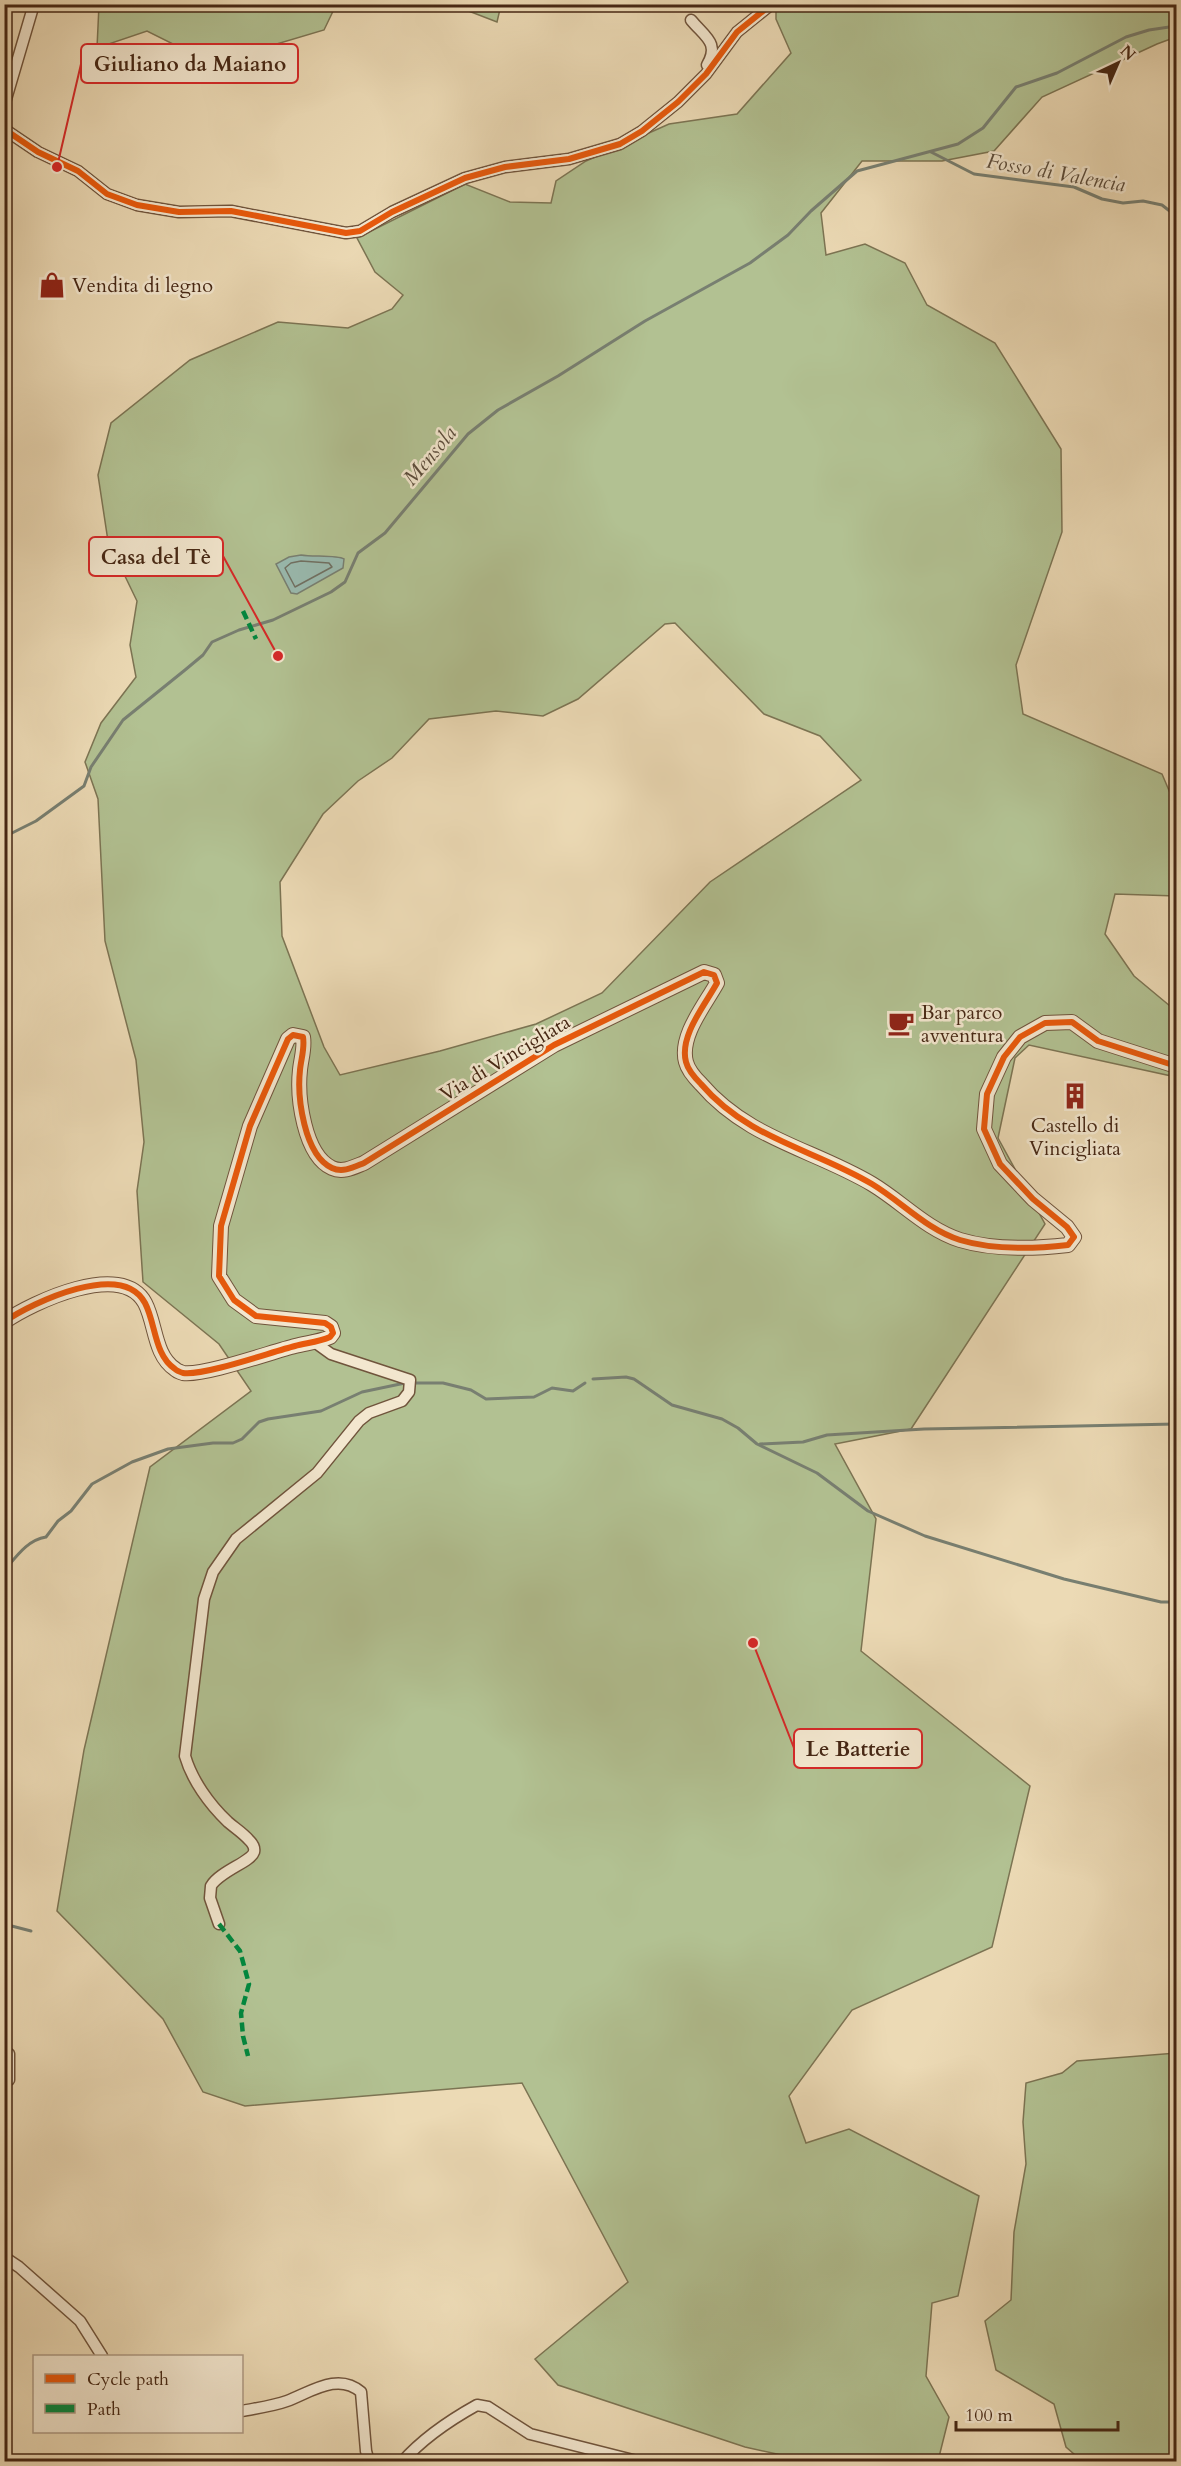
<svg xmlns="http://www.w3.org/2000/svg" width="1181" height="2466" viewBox="0 0 1181 2466" font-family="Cardo,serif">
<style>
.green{fill:#b2c192;stroke:#7c7453;stroke-width:1.5;fill-rule:evenodd}
.water{fill:#99baaf;stroke:#787f71;stroke-width:1.5}
.lines{fill:none;stroke-linecap:round;stroke-linejoin:round}
.shore{stroke:#707062;stroke-width:1.5}
.stream{stroke:#787f71;stroke-width:3}
.minor-casing{stroke:#70543c;stroke-width:13}
.tertiary-casing{stroke:#70543c;stroke-width:16}
.minor{stroke:#f3e7cf;stroke-width:10}
.tertiary{stroke:#f3e7cf;stroke-width:14}
.quiet{stroke:#00873e;stroke-width:4.5;stroke-dasharray:9 4.5;stroke-linecap:butt}
.cycleway-casing{stroke:#f3e7cf;stroke-width:10}
.cycleway{stroke:#e8590c;stroke-width:6}
.labels{text-anchor:middle;dominant-baseline:central;stroke-width:5;stroke-linejoin:round;paint-order:stroke}
.poi-label{font-size:20px;fill:#462714;stroke:#f3e7cf;text-anchor:start}
.street-label{font-size:20px;fill:#462714;stroke:#f3e7cf}
.water-label{font-size:21px;font-style:italic;fill:#5b4c3b;stroke:#f3e7cf}
.leader{fill:none;stroke:#d62828;stroke-width:2}
.callout-dot{fill:#d62828;stroke:#f3e7cf;stroke-width:2}
.callout{fill:#f3e7cf;stroke:#d62828;stroke-width:2}
.callout-label{font-size:21px;text-anchor:middle;font-weight:bold;fill:#462714}
</style>
<rect width="100%" height="100%" fill="#ecdab5"/>
<filter id="stains"><feTurbulence type="fractalNoise" baseFrequency=".00333" numOctaves="4"/><feColorMatrix values="0 0 0 0 .2 0 0 0 0 .09 0 0 0 0 .02 0 0 0 .5 -.17"/></filter>
<radialGradient id="worn" r=".72"><stop offset=".6" stop-color="#630" stop-opacity="0"/><stop offset="1" stop-color="#630" stop-opacity=".3"/></radialGradient>
<g class="green">
<path d="M99,5V4L336,5L324,30L270,46L195,55L147,31L97,48Z"/>
<path d="M453,5H501L497,22Z"/>
<path d="M776,5H1176V37L1157,44L1042,97L994,151L942,161H862L821,213L826,255L865,244L905,263L927,305L995,343L1061,449L1062,532L1016,665L1023,714L1162,774L1176,807V896L1115,894L1105,934L1134,976L1176,1011V1077L1029,1045L1015,1058L998,1138L1045,1224L911,1429L835,1444L876,1519L861,1651L1030,1786L992,1947L852,2010L789,2096L806,2143L849,2129L979,2196L958,2296L932,2303L926,2376L949,2417L938,2461H809L745,2447L558,2385L535,2359L628,2282L522,2083L245,2106L203,2092L163,2019L57,1911L84,1750L150,1467L251,1391L219,1344L143,1282L137,1191L144,1142L136,1060L105,941L98,799L85,762L101,723L136,677L130,645L137,601L108,541L98,475L111,423L190,360L278,322L348,328L392,309L403,295L375,272L357,238L465,184L510,202L551,203L556,181L586,161L669,124L737,114L791,53L776,19ZM675,623L764,714L820,736L861,780L710,882L602,993L536,1024L440,1051L340,1075L324,1047L282,936L280,882L323,814L358,781L392,758L429,719L496,711L543,716L578,699L665,624Z"/>
<path d="M1176,2053V2461H1082L1066,2447L1054,2404L996,2370L985,2321L1011,2300L1014,2232L1026,2164L1023,2122L1026,2083L1062,2073L1077,2061Z"/>
</g>
<path class="water" d="M301,555C312,557 337,555 344,559L343,568L297,594L291,593L276,564L289,557Z"/>
<g class="lines">
<path class="shore" d="M301,561L329,563L332,567L295,587L285,568L291,563Z"/>
<g class="stream">
<path d="M931,152L974,174L1074,187L1102,199L1123,203L1143,201L1162,205L1176,216"/>
<path d="M4,837L36,821L84,786L91,767L123,720L185,670L203,655L212,642L239,630L273,620L331,592L345,582L358,553L385,533L468,434L498,410L558,376L645,321L750,263L788,235L811,211L857,171L958,144L983,128L1016,87L1057,73L1126,37L1149,30L1176,26"/>
<path d="M593,1379L626,1377L634,1379L672,1405L722,1419L738,1428L757,1444L817,1473L868,1511L925,1536L1064,1579L1161,1602H1176"/>
<path d="M412,1383H443L471,1390L486,1399L534,1397L552,1388L573,1391L585,1383"/>
<path d="M760,1444L803,1442L827,1435L924,1429L1176,1424"/>
<path d="M4,1571C16,1557 27,1540 46,1537L58,1521L71,1511L92,1484L132,1462L168,1449L213,1443H233L242,1439L259,1422L268,1419L321,1411L362,1392L405,1383"/>
<path d="M4,1924L31,1931"/>
</g>
<g class="minor-casing">
<g id="minor">
<path d="M691,20C705,37 720,43 707,65"/>
<path d="M4,106L34,4"/>
<path d="M4,129L38,152L78,171L107,194L137,205L179,212L231,211L346,233L360,231L392,212L465,178L505,167L569,159L620,144L642,131L678,102L706,74L737,32L768,7"/>
<path d="M219,1924L210,1898L211,1886C220,1871 251,1862 254,1852C255,1848 252,1843 249,1840C243,1833 235,1828 228,1822C209,1804 192,1780 185,1756L204,1599L213,1572L236,1539L317,1473L359,1421L369,1413L402,1401L409,1392L410,1380L331,1354L313,1341"/>
<path d="M4,2055L9,2054V2080"/>
<path d="M4,2257L19,2267L80,2321L102,2356"/>
<path d="M242,2411C257,2408 273,2406 287,2401C311,2392 338,2372 361,2392L366,2451L369,2462"/>
<path d="M402,2462C423,2438 450,2420 477,2405L488,2407L530,2434L641,2462"/>
</g>
</g>
<g class="tertiary-casing">
<path id="tertiary" d="M4,1322C33,1302 122,1260 145,1303C156,1324 154,1355 175,1369C177,1371 180,1372 183,1373C204,1376 271,1352 295,1346C306,1343 319,1342 330,1337L333,1333L331,1327L325,1323L256,1316L234,1300L219,1276L221,1226L250,1126L288,1039L293,1035L303,1037C305,1048 301,1059 300,1070C297,1097 304,1155 332,1168C343,1173 354,1167 364,1163L554,1045L704,972L714,975L717,983C705,1005 679,1036 686,1062C688,1070 695,1078 701,1084C748,1139 813,1149 872,1184C902,1202 926,1229 960,1240C993,1250 1033,1249 1068,1245L1074,1237L1067,1227L1033,1199L1000,1164L984,1129L987,1094L1004,1057L1020,1037L1045,1023L1072,1022L1098,1041L1176,1066"/>
</g>
<use href="#minor" class="minor"/>
<use href="#tertiary" class="tertiary"/>
<g class="quiet">
<path d="M243,611L256,639"/>
<path d="M219,1924L240,1951L249,1984L241,2013L243,2036L248,2056"/>
</g>
<g class="cycleway-casing">
<g id="cycleway">
<path d="M4,129L38,152L78,171L107,194L137,205L179,212L231,211L346,233L360,231L392,212L465,178L505,167L569,159L620,144L642,131L678,102L706,74L737,32L768,7"/>
<path d="M4,1322C33,1302 122,1260 145,1303C156,1324 154,1355 175,1369C177,1371 180,1372 183,1373C204,1376 271,1352 295,1346C306,1343 319,1342 330,1337L333,1333L331,1327L325,1323L256,1316L234,1300L219,1276L221,1226L250,1126L288,1039L293,1035L303,1037C305,1048 301,1059 300,1070C297,1097 304,1155 332,1168C343,1173 354,1167 364,1163L554,1045L704,972L714,975L717,983C705,1005 679,1036 686,1062C688,1070 695,1078 701,1084C748,1139 813,1149 872,1184C902,1202 926,1229 960,1240C993,1250 1033,1249 1068,1245L1074,1237L1067,1227L1033,1199L1000,1164L984,1129L987,1094L1004,1057L1020,1037L1045,1023L1072,1022L1098,1041L1176,1066"/>
</g>
</g>
<use href="#cycleway" class="cycleway"/>
</g>
<defs>
<g id="shop-bare" transform="scale(2.07)"><path d="M-5-2.5h2.3a2.7 3.5 0 0 1 5.4 0H5L5.5 6h-11ZM-1.5-2.5h3a1.5 2.3 0 0 0-3 0Z" fill="#8f2418" stroke="#f3e7cf" stroke-width="2.5" paint-order="stroke"/></g>
<g id="cafe-bare" transform="scale(2.07)"><path d="M-5.5-4.5H6V0H3Q3 3.5 0 3.5H-2.5Q-5.5 3.5-5.5 0ZM3-3.2v2h1.7v-2ZM-6 4.5H4V6H-6Z" fill="#8f2418" stroke="#f3e7cf" stroke-width="2.5" paint-order="stroke"/></g>
<g id="building-bare" transform="scale(2.07)"><path d="M-4-6H4V6H1V3H-1V6H-4ZM-2.5-4.3h1.7v1.8h-1.7ZM.8-4.3h1.7v1.8H.8ZM-2.5-1h1.7V.8h-1.7ZM.8-1h1.7V.8H.8Z" fill="#8f2418" stroke="#f3e7cf" stroke-width="2.5" paint-order="stroke"/></g>
</defs>
<g fill-rule="evenodd">
<use href="#shop-bare" x="52" y="285"/>
<use href="#cafe-bare" x="901" y="1023"/>
<use href="#building-bare" x="1075" y="1096"/>
</g>
<g class="labels">
<g class="poi-label">
<text x="72" y="285">Vendita di legno</text>
<text x="921" y="1012">Bar parco<tspan x="921" dy="23">avventura</tspan></text>
<text x="1075" y="1125" text-anchor="middle">Castello di<tspan x="1075" dy="23">Vincigliata</tspan></text>
</g>
<g class="street-label">
<text transform="translate(505 1058) rotate(-31)">Via di Vincigliata</text>
</g>
<g class="water-label">
<text transform="translate(1056 173) rotate(10)">Fosso di Valencia</text>
<text transform="translate(430 456) rotate(-50)">Mensola</text>
</g>
</g>
<path class="leader" d="M57 167L81 64M278 656L223 556M753 1643L794 1748"/>
<g class="callout-dot">
<circle cx="57" cy="167" r="6"/>
<circle cx="278" cy="656" r="6"/>
<circle cx="753" cy="1643" r="6"/>
</g>
<g class="callout">
<rect x="81" y="44" width="217" height="39" rx="6"/>
<rect x="89" y="537" width="134" height="39" rx="6"/>
<rect x="794" y="1729" width="128" height="39" rx="6"/>
</g>
<g class="callout-label">
<text x="190" y="71">Giuliano da Maiano</text>
<text x="156" y="564">Casa del Tè</text>
<text x="858" y="1756">Le Batterie</text>
</g>
<rect width="1181" height="2466" fill="none" stroke="#ecdab5" stroke-width="24"/>
<rect x="6" y="6" width="1169" height="2454" fill="none" stroke="#462714" stroke-width="3"/>
<rect x="12" y="12" width="1157" height="2442" fill="none" stroke="#462714" stroke-width="1.5"/>
<rect x="33" y="2355" width="210" height="78" fill="#f3e7cf" stroke="#ae9a84" stroke-width="1.5"/>
<rect x="45" y="2374" width="30" height="9" fill="#e8590c" stroke="#ae9a84" stroke-width="1.5"/>
<text x="87" y="2385" font-size="18" fill="#462714">Cycle path</text>
<rect x="45" y="2404" width="30" height="9" fill="#00873e" stroke="#ae9a84" stroke-width="1.5"/>
<text x="87" y="2415" font-size="18" fill="#462714">Path</text>
<g transform="translate(1118 63) rotate(44)" stroke="#f3e7cf" stroke-width="4.5" paint-order="stroke">
<path d="M0-4.5L10 22L0 15L-10 22Z" fill="#462714"/>
<text y="-9" font-size="16" font-weight="bold" text-anchor="middle" fill="#462714">N</text>
</g>
<path d="M956 2421v9h162v-9" fill="none" stroke="#462714" stroke-width="3"/>
<text x="965" y="2421" font-size="18" fill="#462714" stroke="#f3e7cf" stroke-width="4.5" paint-order="stroke">100 m</text>
<rect width="100%" height="100%" filter="url(#stains)"/>
<rect width="100%" height="100%" fill="url(#worn)"/>
</svg>
